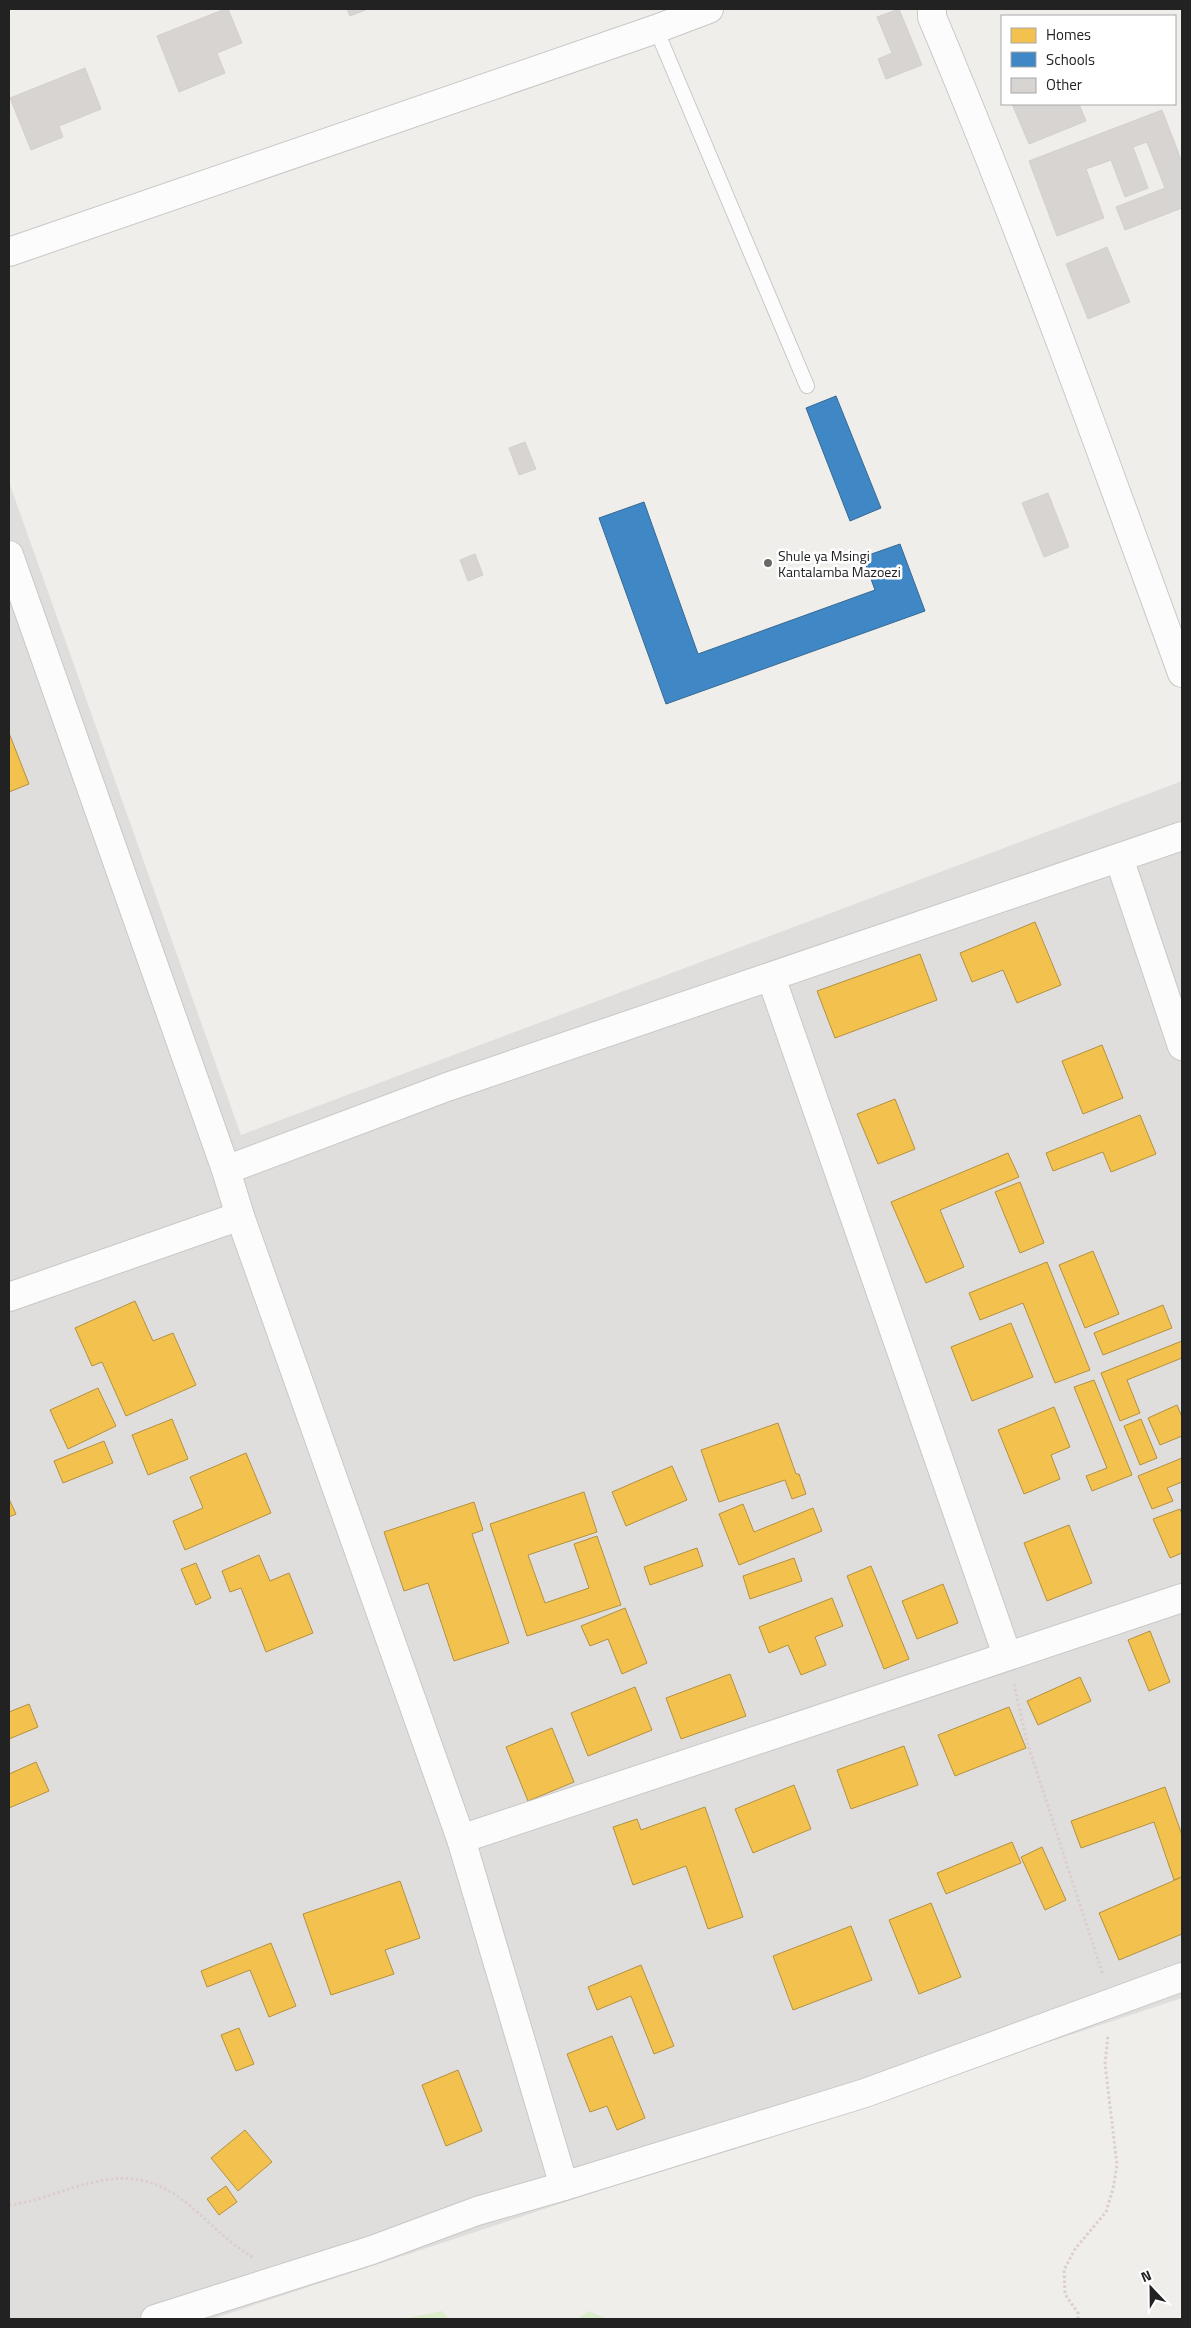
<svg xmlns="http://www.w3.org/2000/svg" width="1191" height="2328" viewBox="0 0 1191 2328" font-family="'Titillium Web',sans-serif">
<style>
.residential{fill:#dfdedc}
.grass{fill:#ddeccb}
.homes{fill:#f2c14e;stroke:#b49141}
.schools{fill:#3f88c5;stroke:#366994}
.building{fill:#d7d4d2;stroke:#d3d0cc}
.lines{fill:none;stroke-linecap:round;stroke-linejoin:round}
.service-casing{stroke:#c9c8c7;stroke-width:16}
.minor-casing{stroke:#c9c8c7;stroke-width:30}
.path{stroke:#dccecd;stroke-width:3;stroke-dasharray:2.5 2.5;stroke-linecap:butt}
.service{stroke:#fdfcfc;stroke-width:14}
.minor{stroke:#fdfcfc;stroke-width:28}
.poi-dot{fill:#6a6968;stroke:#fff;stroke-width:2}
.labels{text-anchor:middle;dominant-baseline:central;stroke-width:5;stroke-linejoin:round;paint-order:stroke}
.poi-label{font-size:14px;fill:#222;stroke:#fff;text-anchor:start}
</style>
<rect width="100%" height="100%" fill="#f0eeeb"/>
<path class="residential" d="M9,482L241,1135L1182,781V1998L212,2319H9Z"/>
<g class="grass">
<path d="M442,2311L449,2319H403Z"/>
<path d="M589,2311L607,2319H577Z"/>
</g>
<g class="homes">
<path d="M9,733L29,784L9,792Z"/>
<path d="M1035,922L1061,985L1017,1003L1003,970L972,982L960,953Z"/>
<path d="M920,954L937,1000L835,1038L817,991Z"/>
<path d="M1102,1045L1123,1098L1083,1114L1062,1061Z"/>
<path d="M895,1099L915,1149L878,1164L857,1114Z"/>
<path d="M1140,1115L1156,1154L1111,1172L1103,1152L1053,1171L1046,1153Z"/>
<path d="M1008,1153L1019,1177L940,1210L964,1267L926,1283L891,1202Z"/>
<path d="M1020,1182L1044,1243L1020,1253L995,1192Z"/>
<path d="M1093,1251L1119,1314L1085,1328L1059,1265Z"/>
<path d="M1047,1262L1090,1370L1055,1383L1023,1303L980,1320L969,1293Z"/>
<path d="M135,1301L153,1341L173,1333L196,1385L126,1416L102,1362L92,1366L75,1328Z"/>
<path d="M1163,1305L1172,1328L1103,1355L1094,1333Z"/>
<path d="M1011,1323L1033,1377L972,1401L951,1347Z"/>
<path d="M1182,1341V1358L1127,1380L1140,1413L1120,1421L1101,1373Z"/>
<path d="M1094,1380L1132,1475L1092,1491L1086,1476L1107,1468L1074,1387Z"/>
<path d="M98,1388L116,1426L68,1449L50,1410Z"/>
<path d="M1177,1405L1182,1417V1436L1160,1445L1148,1418Z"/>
<path d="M1054,1407L1070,1447L1051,1455L1060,1479L1024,1494L998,1430Z"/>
<path d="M172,1419L188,1459L148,1475L132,1435Z"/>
<path d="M1141,1419L1157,1458L1140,1465L1124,1426Z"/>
<path d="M778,1423L796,1474H799L806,1494L792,1499L785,1480L719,1502L701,1450Z"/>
<path d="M104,1441L113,1463L63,1483L54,1461Z"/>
<path d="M246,1453L271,1513L185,1550L173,1521L203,1508L190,1477Z"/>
<path d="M1182,1458V1482L1167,1488L1173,1501L1152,1509L1138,1476Z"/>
<path d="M672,1466L687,1500L626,1526L612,1492Z"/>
<path d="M584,1492L597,1532L528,1555L545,1603L589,1588L574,1544L597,1536L621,1605L527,1636L490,1524Z"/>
<path d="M9,1499L16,1514L9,1517Z"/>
<path d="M474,1502L483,1530L472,1534L509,1643L454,1661L428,1583L404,1591L384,1532Z"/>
<path d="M743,1504L754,1532L813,1508L822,1531L739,1565L719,1514Z"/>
<path d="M1180,1509L1182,1514V1553L1170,1558L1153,1519Z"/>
<path d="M1069,1525L1092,1583L1047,1601L1024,1543Z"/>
<path d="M697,1548L703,1566L650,1585L644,1567Z"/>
<path d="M259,1555L270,1581L289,1573L313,1633L266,1652L241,1588L230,1592L222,1571Z"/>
<path d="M794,1558L802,1581L750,1599L743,1576Z"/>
<path d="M196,1563L211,1598L196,1605L181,1569Z"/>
<path d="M871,1566L909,1659L884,1669L847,1576Z"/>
<path d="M943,1584L958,1623L917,1639L902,1601Z"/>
<path d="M832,1598L843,1626L815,1637L826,1665L801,1675L788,1645L769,1653L759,1627Z"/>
<path d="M625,1608L647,1663L622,1674L608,1639L590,1646L581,1626Z"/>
<path d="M1150,1631L1170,1682L1149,1691L1128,1640Z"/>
<path d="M730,1674L746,1716L681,1739L666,1698Z"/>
<path d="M1080,1677L1091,1701L1038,1725L1027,1701Z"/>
<path d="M635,1687L652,1730L588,1756L571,1713Z"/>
<path d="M29,1704L38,1727L9,1739V1712Z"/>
<path d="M1009,1707L1026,1748L955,1776L938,1735Z"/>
<path d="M552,1728L574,1782L528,1801L506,1747Z"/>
<path d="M904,1746L918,1785L851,1809L837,1770Z"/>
<path d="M36,1762L49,1791L9,1808V1774Z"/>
<path d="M794,1785L811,1829L753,1853L735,1809Z"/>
<path d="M1165,1787L1182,1835V1877L1174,1880L1154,1822L1081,1848L1071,1821Z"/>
<path d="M705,1807L743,1917L708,1929L686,1866L633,1885L613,1827L637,1819L641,1830Z"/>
<path d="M1012,1842L1021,1863L946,1894L937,1873Z"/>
<path d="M1042,1847L1066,1900L1045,1910L1021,1857Z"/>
<path d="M1182,1877V1934L1119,1960L1099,1913Z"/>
<path d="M400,1881L420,1938L385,1950L394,1974L331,1995L303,1914Z"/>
<path d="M931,1903L961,1977L919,1994L889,1920Z"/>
<path d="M851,1926L872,1980L793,2010L773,1956Z"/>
<path d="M271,1943L296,2006L269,2017L250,1970L207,1987L201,1971Z"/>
<path d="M641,1965L674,2046L654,2054L631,1996L597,2010L588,1987Z"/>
<path d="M239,2028L254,2064L236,2071L221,2035Z"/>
<path d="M612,2036L645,2118L617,2130L607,2106L590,2112L567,2054Z"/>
<path d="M458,2070L482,2131L446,2146L422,2085Z"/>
<path d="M245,2130L272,2162L238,2191L211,2158Z"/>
<path d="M226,2186L237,2202L219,2215L207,2199Z"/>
</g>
<g class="schools">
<path d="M836,396L881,508L850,521L806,408Z"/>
<path d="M644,502L698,654L875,590L863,557L900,544L925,611L666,704L599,518Z"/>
</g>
<g class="building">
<path d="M225,9H228L242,43L217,53L225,73L179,92L157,36Z"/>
<path d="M347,9H368L350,16Z"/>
<path d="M899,9L922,65L886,79L878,59L892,53L877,17Z"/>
<path d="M85,68L101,109L59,126L63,137L31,150L10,98Z"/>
<path d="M1012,104H1079L1086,121L1029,144Z"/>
<path d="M1162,110L1182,162V208L1125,230L1116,207L1165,188L1147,142L1133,147L1148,188L1125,197L1111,160L1086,169L1104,218L1057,236L1029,161Z"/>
<path d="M1107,247L1130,302L1088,319L1066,264Z"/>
<path d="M525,442L536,469L519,475L509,448Z"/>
<path d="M1048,493L1069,547L1044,557L1022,503Z"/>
<path d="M475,554L483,575L468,581L460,560Z"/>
</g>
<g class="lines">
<g class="service-casing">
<path id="service" d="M656,29L807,386"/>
</g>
<g class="minor-casing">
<g id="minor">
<path d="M932,9V17C1023,233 1102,453 1182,673"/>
<path d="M9,252L656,29L709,9"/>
<path d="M9,555L226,1170L240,1216L461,1839L564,2186"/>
<path d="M1119,858L1182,1046"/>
<path d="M771,977L1007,1655"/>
<path d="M226,1170L447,1087L1182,836"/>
<path d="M9,1297L240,1216"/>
<path d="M461,1839L1182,1598"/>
<path d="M155,2319L372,2250L477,2211L564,2186L865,2093L1182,1977"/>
</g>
</g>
<g class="path">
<path d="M1014,1684L1027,1742L1103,1975"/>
<path d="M9,2205C42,2201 72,2185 105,2180C176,2168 201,2227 254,2258"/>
<path d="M1078,2319V2313L1065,2294L1064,2270L1075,2249L1106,2212L1113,2189L1117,2165L1105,2064L1108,2035"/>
</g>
<use href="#service" class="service"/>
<use href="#minor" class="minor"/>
</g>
<circle class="poi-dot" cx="768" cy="563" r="5"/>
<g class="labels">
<g class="poi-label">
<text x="778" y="555">Shule ya Msingi<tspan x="778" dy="16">Kantalamba Mazoezi</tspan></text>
</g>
</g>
<rect width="1191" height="2328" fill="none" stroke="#222222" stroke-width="20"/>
<rect x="1001" y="15" width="175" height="90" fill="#ffffff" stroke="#a7a7a7"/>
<rect x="1011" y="28" width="25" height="15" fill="#f2c14e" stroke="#a7a7a7"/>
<text x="1046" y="40" font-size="15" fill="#222222">Homes</text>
<rect x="1011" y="52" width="25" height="15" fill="#3f88c5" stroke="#a7a7a7"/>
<text x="1046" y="65" font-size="15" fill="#222222">Schools</text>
<rect x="1011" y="78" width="25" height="15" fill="#d7d4d2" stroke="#a7a7a7"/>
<text x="1046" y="90" font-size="15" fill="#222222">Other</text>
<g transform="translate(1151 2288) rotate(338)" stroke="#ffffff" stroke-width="4" paint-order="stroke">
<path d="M0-4L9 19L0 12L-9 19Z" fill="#222222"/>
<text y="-8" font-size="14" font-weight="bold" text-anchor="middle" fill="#222222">N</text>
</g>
</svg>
